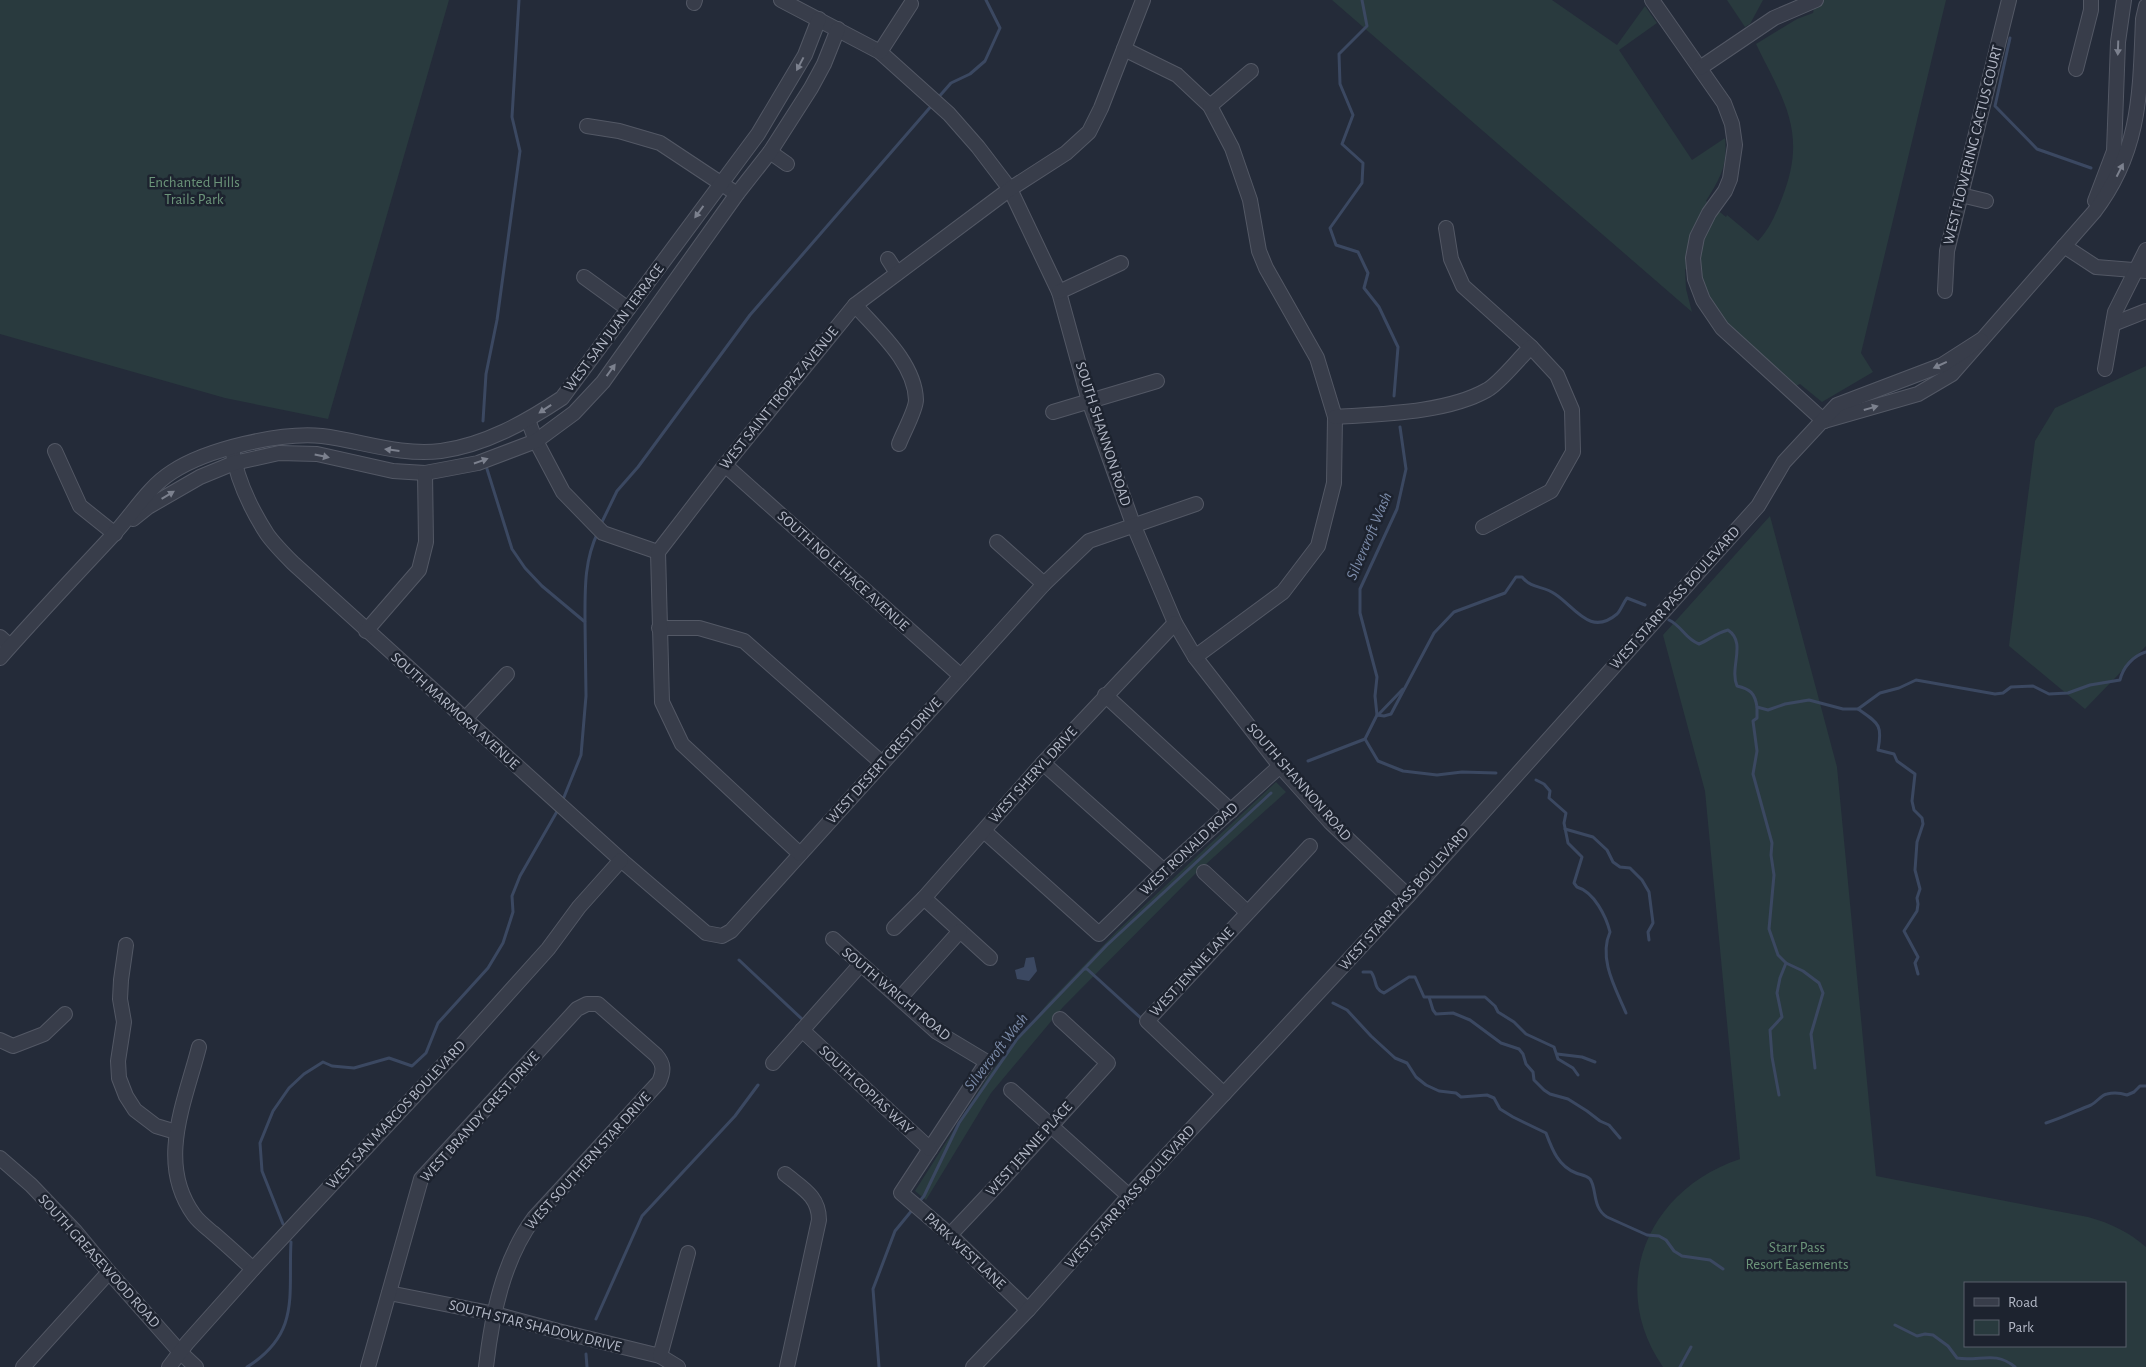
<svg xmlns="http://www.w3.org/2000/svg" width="2146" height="1367" viewBox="0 0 2146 1367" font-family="'Alegreya Sans',sans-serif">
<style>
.green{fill:#293a3e;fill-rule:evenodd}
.water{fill:#3b4861}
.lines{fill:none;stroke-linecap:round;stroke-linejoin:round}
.stream{stroke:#3b4861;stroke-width:3}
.minor-casing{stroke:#535865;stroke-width:16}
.minor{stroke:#383d4a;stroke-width:14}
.oneway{fill:#7c818e}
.labels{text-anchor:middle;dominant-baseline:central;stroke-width:5;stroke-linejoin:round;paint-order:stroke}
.street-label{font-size:15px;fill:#b3b8c6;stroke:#1d232f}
.park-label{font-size:15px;fill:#6c957a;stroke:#1d232f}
.water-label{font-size:16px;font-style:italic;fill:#7d8dab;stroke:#1d232f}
</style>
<rect width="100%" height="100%" fill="#242b39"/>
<g class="green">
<path d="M0,0H449L328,419L225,398L0,334Z"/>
<path d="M1332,0H1552L1617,45L1645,6L1657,23L1619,50L1692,160L1725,138C1728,166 1720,178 1706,201L1726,217L1727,215L1758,241C1770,228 1776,214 1782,198C1808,133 1784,101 1756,44L1797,19L1813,13L1814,8L1823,0H1946L1861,353L1873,372L1822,402L1800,384L1789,389L1722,328L1695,275L1685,269L1686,289L1692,312Z"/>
<path d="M1727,0H1763L1750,24L1745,27Z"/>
<path d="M2146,366V646L2085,709L2009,646L2035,441L2055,408Z"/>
<path d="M1770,516L1837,767L1876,1176L2088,1217C2110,1223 2129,1232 2146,1247V1367H1663C1606,1285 1649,1189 1740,1159L1705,791L1663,635ZM2125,1283V1346H1965V1283Z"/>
<path d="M1276,782L1286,792L1195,874L1063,1007L991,1093L926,1200L915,1191L990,1073L1048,1003L1116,932Z"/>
</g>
<path class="water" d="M1034,957L1037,971L1029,981L1017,979L1015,970L1024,967L1026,958Z"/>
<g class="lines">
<g class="stream">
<path d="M1362,0L1367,26L1339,54L1340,84L1353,115L1342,144L1363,163L1362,183L1330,228L1336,245L1358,252L1368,273L1364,288L1379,307L1398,347L1394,396"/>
<path d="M2010,38L1995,106L2037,149L2091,168"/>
<path d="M937,99L951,83L970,74L985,61L1000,28L986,0"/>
<path d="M483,421L486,374L497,320L520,151L512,117L519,0"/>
<path d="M487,469L512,549L525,568L542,586L585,622L586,696L581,755L562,802"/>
<path d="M600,526L617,491L638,467L750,315L933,104"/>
<path d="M1669,620C1682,626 1685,639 1699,644C1709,640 1716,633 1728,630C1747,643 1729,667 1737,686C1750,689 1755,693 1757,707L1768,710L1785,704L1809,700L1843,709H1858L1880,693L1899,688L1916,680L1995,694L2003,693L2011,687L2033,686L2049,694L2068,693L2090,685L2120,680C2123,667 2133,656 2146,652"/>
<path d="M585,621C585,589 584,561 598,532"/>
<path d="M1757,707V718L1753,721L1757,751L1753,774L1772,843L1771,855L1774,875L1769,929L1778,955L1786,963L1780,978L1777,993L1782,1017L1770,1030L1772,1057L1779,1095"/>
<path d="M1858,709C1878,723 1883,724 1878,750L1894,754L1897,761L1915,774L1912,801L1914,810L1922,818L1923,824L1917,842L1915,870L1920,889L1917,898L1918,904L1917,911L1904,931L1918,957L1915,963L1918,974"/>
<path d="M1377,715L1384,716L1391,714L1434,633L1454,612L1505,593L1516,577H1522C1533,590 1543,585 1555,594C1575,607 1590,637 1617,614C1621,610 1623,603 1627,598L1645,605"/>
<path d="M1378,715L1403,689"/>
<path d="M1365,739L1378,761L1403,771L1437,775L1462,772L1496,773"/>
<path d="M1308,761L1365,739L1377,715L1375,696L1377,677L1360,613V589L1397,509L1406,469L1400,427"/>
<path d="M1536,780L1544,784L1550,791L1549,798L1566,813L1564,823L1568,843L1582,857L1574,883L1577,887C1594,892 1606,916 1610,932C1598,959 1616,989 1626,1013"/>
<path d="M1565,829L1593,837L1607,850L1613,862L1620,867L1630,868L1642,880L1649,892L1653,923L1648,932L1649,940"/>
<path d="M739,960L803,1020"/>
<path d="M1786,963L1803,971L1819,983L1823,993L1811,1034L1815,1068"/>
<path d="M1084,969H1087L1143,1020"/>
<path d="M1363,972H1371C1377,979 1373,989 1384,993L1409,977H1415L1424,997H1429L1433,1010L1436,1014L1453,1013L1470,1020L1501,1043L1519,1049L1523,1054L1526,1064L1533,1072L1534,1080L1544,1090L1550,1094L1568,1099L1587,1111L1600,1121L1609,1125L1620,1138"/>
<path d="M1430,997H1485L1495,1006L1498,1012L1514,1022L1526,1034L1554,1047L1558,1059L1573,1068L1578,1075"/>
<path d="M1333,1003L1347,1010L1371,1036L1395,1058L1407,1063L1416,1077L1426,1085L1439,1091L1456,1093L1461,1097L1487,1095L1494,1098L1500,1109L1513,1117L1546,1133C1552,1149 1558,1166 1576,1173C1581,1175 1586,1175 1590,1179C1597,1188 1592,1208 1607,1217L1647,1235L1659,1236L1666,1240L1674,1251L1682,1256L1710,1260L1723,1269"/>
<path d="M1557,1054L1582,1057L1595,1062"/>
<path d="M2046,1123C2062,1118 2076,1111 2091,1105C2097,1102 2101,1095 2107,1094C2114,1092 2121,1093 2127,1095L2134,1092L2140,1086H2146"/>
<path d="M919,1202L924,1196L959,1123L1017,1039L1107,945L1271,793"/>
<path d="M283,1224L262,1171L260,1143L273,1111L289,1088L304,1074L323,1062L332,1066L354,1068L389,1058L412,1066L426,1053L438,1023L488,968L503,943L513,912L512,896L520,876L559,808"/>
<path d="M596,1319L642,1216L735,1116L758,1085"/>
<path d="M1895,1325L1917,1336L1925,1334L1933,1335L1948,1346L1957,1358C1979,1362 1995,1350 2015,1367"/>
<path d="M586,1354L587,1367"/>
<path d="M247,1367C301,1333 288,1295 291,1242"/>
<path d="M879,1367L873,1289L895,1231L913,1209"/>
<path d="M1680,1367L1691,1347"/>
</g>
<g class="minor-casing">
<g id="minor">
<path d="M781,0L880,52L949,114L978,147L1010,189L1059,292L1089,401L1133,524L1175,623L1195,657L1280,766L1331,823L1408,896"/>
<path d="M1652,0L1724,103L1732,124L1735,145L1730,179L1725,191L1709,213L1697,237L1693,258L1695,279L1703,300L1722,328L1824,421"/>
<path d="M694,3L695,0"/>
<path d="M1124,49L1177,75L1210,106L1232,148L1250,200L1259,251L1266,268L1317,358L1335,417L1334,483L1318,546L1283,592L1195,657"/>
<path d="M880,52L911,4"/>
<path d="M1700,68L1774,18L1816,0"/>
<path d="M2076,69L2091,10V0"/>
<path d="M1210,106L1251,71"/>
<path d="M587,126L619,131L660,143L737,194"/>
<path d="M770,152L787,164"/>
<path d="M1961,195L1986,201"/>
<path d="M2095,201L2114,151L2118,42L2124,0"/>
<path d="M1446,228L1451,259L1463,286L1531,347L1557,375L1572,410L1573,452L1551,491L1483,527"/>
<path d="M2064,246L2096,267L2146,271"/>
<path d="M888,259L897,273"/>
<path d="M584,277L628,309"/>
<path d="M1945,291L1947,251L2009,0"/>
<path d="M1059,292L1121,263"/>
<path d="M855,305C878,331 915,363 916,400C916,410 903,433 899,444"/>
<path d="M2113,324L2146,311"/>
<path d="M2105,369L2115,312L2146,250"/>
<path d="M1053,412L1157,381"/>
<path d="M1335,417C1380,414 1447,413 1487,390C1500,383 1519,358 1531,347"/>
<path d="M528,420L536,441L563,492L599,529L603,533L658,552"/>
<path d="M1824,421L1918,394L1952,374L2094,212C2141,151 2140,92 2143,19L2146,6"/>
<path d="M232,448C236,477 251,509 267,534C274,544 284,554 293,563L621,860L706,933L722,936L731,931L1044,584L1089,541L1196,504"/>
<path d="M55,451L80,506L115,534"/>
<path d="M725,465L961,676"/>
<path d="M133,519L148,507L200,477L234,463L279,453L317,454L393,471L425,473L478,463L536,441L574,413L603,382L737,194L770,152L811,88L824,64L838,29"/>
<path d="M997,542L1044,584"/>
<path d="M659,628H699L744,641L882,763"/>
<path d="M366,631L419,570L426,542L425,473"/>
<path d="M0,637L10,646"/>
<path d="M0,658C37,616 75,576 113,535C133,514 147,488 172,472C207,449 280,432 322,436C362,441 400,456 441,451C485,445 526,422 562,398L758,134L805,55L819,19"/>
<path d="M1105,695L1231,811"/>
<path d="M465,719L507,674"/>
<path d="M1043,763L1164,871"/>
<path d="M984,831L1099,934L1164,871L1280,766"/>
<path d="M800,854L682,744L662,702L658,552L725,465L855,305L1010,189L1066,153L1089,132L1101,108L1143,0"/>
<path d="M1204,872L1247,912"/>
<path d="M924,898L990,958"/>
<path d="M894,928L924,898L1043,763L1175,623"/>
<path d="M833,939L937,1032L987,1062L901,1193L950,1235L1028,1310"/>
<path d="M126,945L121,980L120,999L124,1022L118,1061L119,1078L126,1096L135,1110L156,1126L176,1132"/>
<path d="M900,998L960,931"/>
<path d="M802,1030L930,1149"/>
<path d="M0,1040L13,1046L44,1034L65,1014"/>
<path d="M199,1047C185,1102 156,1163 194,1215C199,1222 207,1228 213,1233C227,1245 240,1257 253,1269"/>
<path d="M773,1063L860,965"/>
<path d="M1011,1090L1129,1196"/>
<path d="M1224,1094L1147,1021L1310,846"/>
<path d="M0,1158L31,1185L75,1231L109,1272L180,1352L196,1367"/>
<path d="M785,1174C802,1188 819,1196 819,1220L787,1367"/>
<path d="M950,1235L1000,1182L1108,1063L1060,1019"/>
<path d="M389,1293L495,1314L558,1331L660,1356L678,1367"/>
<path d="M660,1356L688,1253"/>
<path d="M23,1367L109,1272"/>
<path d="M169,1367L187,1343L253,1269L460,1047L548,949L579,907L621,860"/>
<path d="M368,1367L421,1179L577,1009L587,1004H598L656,1055C664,1064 664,1071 659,1082L534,1218C503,1260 492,1315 486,1367"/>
<path d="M973,1367L1028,1310L1129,1196L1408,896L1758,506L1784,462L1837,405L1942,365L1981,340"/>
</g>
</g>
<use href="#minor" class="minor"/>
</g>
<defs><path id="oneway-solid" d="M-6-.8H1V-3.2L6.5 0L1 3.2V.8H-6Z" transform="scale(1.25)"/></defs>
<g class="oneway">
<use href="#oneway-solid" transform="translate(2118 48) rotate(92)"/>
<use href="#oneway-solid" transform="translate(800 64) rotate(118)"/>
<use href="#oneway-solid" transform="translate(2120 170) rotate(-63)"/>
<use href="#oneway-solid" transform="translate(699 212) rotate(126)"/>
<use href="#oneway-solid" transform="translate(1940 365) rotate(155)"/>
<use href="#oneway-solid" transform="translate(611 370) rotate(-54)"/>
<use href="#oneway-solid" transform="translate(1871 408) rotate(-16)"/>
<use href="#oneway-solid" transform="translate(545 409) rotate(146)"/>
<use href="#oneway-solid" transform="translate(392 450) rotate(-173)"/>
<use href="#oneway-solid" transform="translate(322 456) rotate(12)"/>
<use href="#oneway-solid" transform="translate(481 461) rotate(-19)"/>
<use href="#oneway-solid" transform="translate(168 495) rotate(-31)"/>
</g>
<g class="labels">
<g class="street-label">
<text transform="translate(1973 145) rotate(-76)">WEST FLOWERING CACTUS COURT</text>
<text transform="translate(614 328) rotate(-53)">WEST SAN JUAN TERRACE</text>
<text transform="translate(779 398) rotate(-51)">WEST SAINT TROPAZ AVENUE</text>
<text transform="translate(1103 434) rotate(72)">SOUTH SHANNON ROAD</text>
<text transform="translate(843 571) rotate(42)">SOUTH NO LE HACE AVENUE</text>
<text transform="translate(1675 598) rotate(-48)">WEST STARR PASS BOULEVARD</text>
<text transform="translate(455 711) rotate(42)">SOUTH MARMORA AVENUE</text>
<text transform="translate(884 761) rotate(-48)">WEST DESERT CREST DRIVE</text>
<text transform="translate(1033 775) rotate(-48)">WEST SHERYL DRIVE</text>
<text transform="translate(1299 782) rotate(49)">SOUTH SHANNON ROAD</text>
<text transform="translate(1189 849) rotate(-43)">WEST RONALD ROAD</text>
<text transform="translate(1404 899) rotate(-48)">WEST STARR PASS BOULEVARD</text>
<text transform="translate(1192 972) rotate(-47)">WEST JENNIE LANE</text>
<text transform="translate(896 994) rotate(40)">SOUTH WRIGHT ROAD</text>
<text transform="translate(866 1090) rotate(43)">SOUTH COPIAS WAY</text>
<text transform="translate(396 1115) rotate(-47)">WEST SAN MARCOS BOULEVARD</text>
<text transform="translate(480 1117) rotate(-48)">WEST BRANDY CREST DRIVE</text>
<text transform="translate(1029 1149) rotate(-48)">WEST JENNIE PLACE</text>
<text transform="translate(588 1161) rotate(-48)">WEST SOUTHERN STAR DRIVE</text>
<text transform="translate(1130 1197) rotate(-48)">WEST STARR PASS BOULEVARD</text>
<text transform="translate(965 1251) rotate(43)">PARK WEST LANE</text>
<text transform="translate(99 1261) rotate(48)">SOUTH GREASEWOOD ROAD</text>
<text transform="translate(535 1326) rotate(14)">SOUTH STAR SHADOW DRIVE</text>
</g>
<g class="park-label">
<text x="194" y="182">Enchanted Hills<tspan x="194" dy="17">Trails Park</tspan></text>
<text x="1797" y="1247">Starr Pass<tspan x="1797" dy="17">Resort Easements</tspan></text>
</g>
<g class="water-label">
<text transform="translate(1369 536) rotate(-67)">Silvercroft Wash</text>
<text transform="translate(996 1052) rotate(-52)">Silvercroft Wash</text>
</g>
</g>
<rect x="1964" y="1282" width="162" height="65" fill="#1d232f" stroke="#595f6b"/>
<rect x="1974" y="1298" width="25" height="8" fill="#383d4a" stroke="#595f6b"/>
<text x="2008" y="1307" font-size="15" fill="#b3b8c6">Road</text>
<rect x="1974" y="1320" width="25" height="15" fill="#293a3e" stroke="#595f6b"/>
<text x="2008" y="1332" font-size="15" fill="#b3b8c6">Park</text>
</svg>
